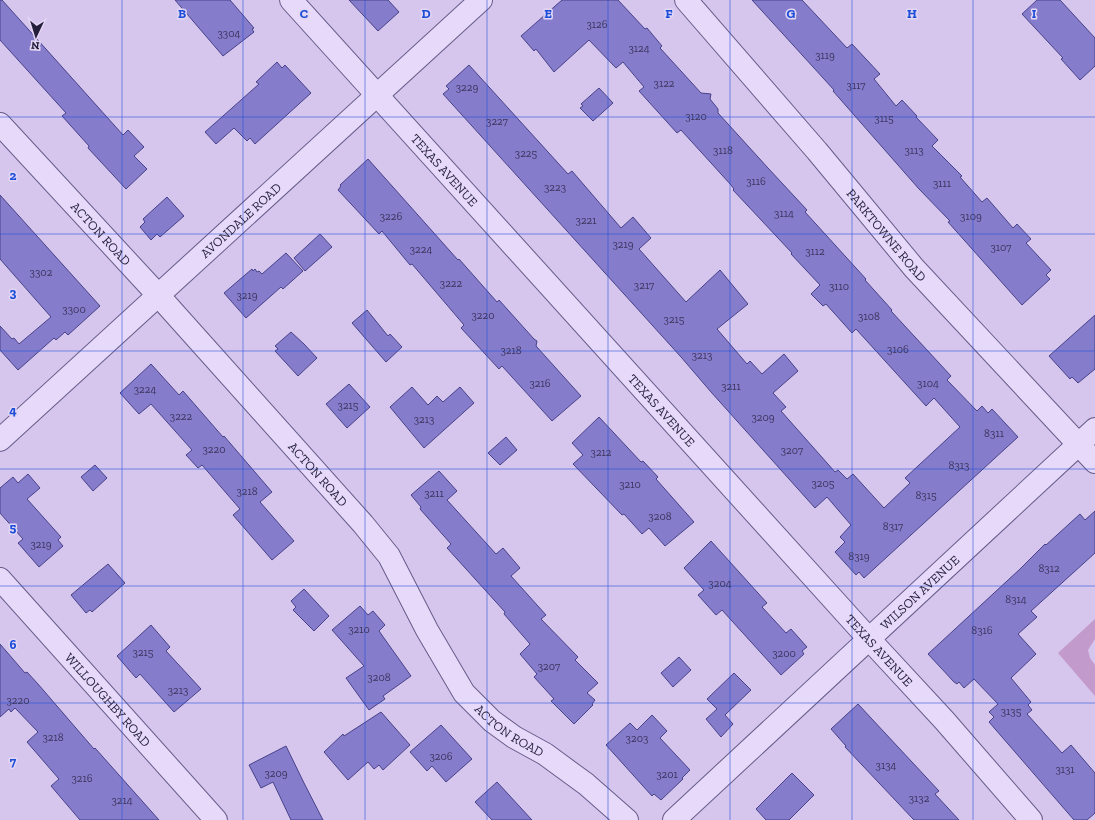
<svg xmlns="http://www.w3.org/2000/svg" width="1095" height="820" viewBox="0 0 1095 820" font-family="'Zilla Slab',serif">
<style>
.green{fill:#c39acc}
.building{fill:#857ccc;stroke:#484288}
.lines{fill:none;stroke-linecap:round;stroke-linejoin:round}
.minor-casing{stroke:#665c89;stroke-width:24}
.minor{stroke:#e6d9f9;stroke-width:22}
.grid{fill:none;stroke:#1d4ed8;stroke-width:1;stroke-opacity:0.55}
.labels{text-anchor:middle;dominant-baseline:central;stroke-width:3;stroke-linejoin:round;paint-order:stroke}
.number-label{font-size:11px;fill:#3c365e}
.street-label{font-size:13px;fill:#241f3a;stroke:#e3d6f5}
.grid-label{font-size:13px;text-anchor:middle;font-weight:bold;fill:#1d4ed8;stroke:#e3d6f5;stroke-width:3;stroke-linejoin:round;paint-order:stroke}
</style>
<rect width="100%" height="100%" fill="#d6c6ee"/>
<path class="green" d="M1095,619V639L1088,650L1090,658L1095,665V696L1058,653Z"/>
<g class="building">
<path d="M0,0H2L123,135L128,130L144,147L134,156L147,169L126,189L88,148L89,146L62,116L66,113L0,40Z"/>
<path d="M175,0H230L254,28L252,29L254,32L223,56Z"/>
<path d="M349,0H388L399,12L378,31Z"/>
<path d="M562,0H618L645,29L647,28L662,46L660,48L701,93L711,94L710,99L718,109V113L768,168L807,210L805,212L866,279L865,280L892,310L891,311L951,376L947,380L977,411L982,406L988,413L992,409L1018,437L864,578L859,572L856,575L835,552L845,542L840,537L851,525L827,497L815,508L711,392L681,357L443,94L449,89L446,86L469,65L568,174L572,171L621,228L633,217L651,238L639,249L686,302L720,270L748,304L717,329L747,364L750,361L762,374L784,354L798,371L773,393L786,407L781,411L835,472L838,470L847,479L853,474L884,508L910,483L905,478L960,427L934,398L926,406L856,329L852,333L826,304L823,306L811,294L820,285L791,254L792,253L733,190L734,189L731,185L681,130L677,133L639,91L644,87L623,62L616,68L589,40L554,72L536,49L534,51L521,36Z"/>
<path d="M752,0H802L847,48L852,44L880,74L874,79L896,106L902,100L917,116L916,117L938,140L932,146L962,176L960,177L982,202L987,198L1013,228L1017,224L1031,239L1026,243L1051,270L1046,275L1050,279L1022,305L948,222L950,221L919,189L833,91L834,90Z"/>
<path d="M1037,0H1060L1095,38V66L1080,80L1061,59L1063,58L1022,14Z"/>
<path d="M277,62L282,68L285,65L311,93L255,144L250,138L247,141L234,128L216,144L205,132L259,84L256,82Z"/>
<path d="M599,88L613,103L593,121L580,108L583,106L581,104Z"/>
<path d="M368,159L458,260L459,259L497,302L499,300L534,339L537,341L536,346L581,396L552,421L502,366L499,369L461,328L464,325L412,264L410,265L382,231L379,234L338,190L341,186L340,185Z"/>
<path d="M0,195L100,306L68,335L65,332L56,340L54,338L18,370L0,350V326L12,339L14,338L19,344L51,317L0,259Z"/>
<path d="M167,197L184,216L160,237L157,234L151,240L140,227L145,222L143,219Z"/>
<path d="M320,234L332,247L305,271L294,258Z"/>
<path d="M286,253L303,271L283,289L281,287L246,318L224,293L252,269L253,271L255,269L257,272L259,271L262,274Z"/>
<path d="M367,310L388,336L390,334L402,347L386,362L352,323Z"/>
<path d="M1095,315V369L1078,383L1072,377L1070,379L1049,356Z"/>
<path d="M291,332L304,344L317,358L298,376L275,351L278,349L275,346Z"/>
<path d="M151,364L179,395L183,391L223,437L224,436L272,492L260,502L294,541L272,560L233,515L240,509L202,465L198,468L186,455L192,450L151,404L139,414L120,393Z"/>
<path d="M349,384L370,407L347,428L326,404Z"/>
<path d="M412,387L428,405L437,396L443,402L460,387L474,403L424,448L390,407Z"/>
<path d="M599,417L641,462L643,461L658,477L656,479L694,522L665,546L649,528L642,534L624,514L622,515L573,464L583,455L572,443Z"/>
<path d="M506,437L517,450L500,465L488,453Z"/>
<path d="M95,465L107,478L93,491L81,477Z"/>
<path d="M439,471L457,491L447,500L496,554L503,548L514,561L520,568L511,576L546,615L541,619L578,657L575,660L598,683L587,693L595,700L592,704L593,705L574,724L551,701L554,699L534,677L537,674L520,654L530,644L504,614L505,612L447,548L451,544L420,509L421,507L411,495Z"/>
<path d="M28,474L40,488L27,499L61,537L58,540L63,546L39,567L18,543L23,539L0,513V488L13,477L18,483Z"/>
<path d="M1095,511V553L1031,611L1037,617L1018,634L1036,654L1011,678L1031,702L1028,705L1032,710L1027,714L1062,753L1071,745L1095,773V813L1087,820H1074L989,722L994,717L989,712L998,704L974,679L964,688L959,682L957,684L954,682L928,654L1020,569L1045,544L1046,545L1080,514L1085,520Z"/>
<path d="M711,541L767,603L762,607L786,633L791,629L807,647L802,651L804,654L781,675L722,610L716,615L698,595L704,590L684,568Z"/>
<path d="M108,564L125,583L92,612L90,610L86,613L71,595Z"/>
<path d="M304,589L329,616L314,631L293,610L296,607L291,601Z"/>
<path d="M360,606L368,615L373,611L385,625L379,631L411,676L383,696L385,699L369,710L346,678L364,666L332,630Z"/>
<path d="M151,625L170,647L166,651L201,689L174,712L140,674L136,678L117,656Z"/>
<path d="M0,644L25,673L27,672L38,684L94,749L95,748L159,820H80L51,786L59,779L27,742L38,732L15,708L11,712L9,709L0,717Z"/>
<path d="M679,657L691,670L673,687L661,673Z"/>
<path d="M734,673L751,690L725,715L733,724L721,737L706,719L717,709L707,699Z"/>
<path d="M858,704L939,791L935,794L959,820H914L845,747L846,746L831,729Z"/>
<path d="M381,712L410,745L383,770L379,765L374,769L368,762L348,780L324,752L343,734L344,736Z"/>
<path d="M652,715L667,731L660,738L690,770L682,778L683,779L661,800L654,794L652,796L606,745L630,723L637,730Z"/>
<path d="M441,725L472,759L446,782L432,766L427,771L410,752Z"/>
<path d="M286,746L304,783L323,820H291L273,782L261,788L249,765Z"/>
<path d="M792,773L814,795L789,820H766L756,809Z"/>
<path d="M497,782L532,820H492L475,802Z"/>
</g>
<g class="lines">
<g class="minor-casing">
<g id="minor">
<path id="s1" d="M291,0L869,639L944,720L1031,820"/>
<path id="s2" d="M686,0L817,151L914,268L1095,462"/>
<path id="s3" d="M0,124L158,295L363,524L389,556L427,630L464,693L492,721L514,737L545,754L586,784L627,820"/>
<path id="s4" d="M0,440L481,0"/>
<path id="s5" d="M0,579L216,820"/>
<path id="s6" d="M674,820L1095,429"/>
</g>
</g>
<use href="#minor" class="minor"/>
</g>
<path class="grid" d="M122,0V820M243,0V820M365,0V820M487,0V820M608,0V820M730,0V820M852,0V820M973,0V820M0,117H1095M0,234H1095M0,351H1095M0,469H1095M0,586H1095M0,703H1095"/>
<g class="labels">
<g class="number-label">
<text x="597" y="24">3126</text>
<text x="229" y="33">3304</text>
<text x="639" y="48">3124</text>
<text x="825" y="55">3119</text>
<text x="664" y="83">3122</text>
<text x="856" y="85">3117</text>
<text x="467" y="87">3229</text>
<text x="696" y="116">3120</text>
<text x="884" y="118">3115</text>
<text x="497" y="121">3227</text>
<text x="723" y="150">3118</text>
<text x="914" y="150">3113</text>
<text x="526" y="153">3225</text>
<text x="756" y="181">3116</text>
<text x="942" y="183">3111</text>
<text x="555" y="187">3223</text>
<text x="784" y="213">3114</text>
<text x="391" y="216">3226</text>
<text x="971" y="216">3109</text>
<text x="586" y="220">3221</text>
<text x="623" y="244">3219</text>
<text x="1001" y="247">3107</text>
<text x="421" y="249">3224</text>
<text x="815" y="251">3112</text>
<text x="41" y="272">3302</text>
<text x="451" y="283">3222</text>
<text x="644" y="285">3217</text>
<text x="839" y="286">3110</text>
<text x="247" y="295">3219</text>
<text x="74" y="309">3300</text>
<text x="483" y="315">3220</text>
<text x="869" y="316">3108</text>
<text x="674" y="319">3215</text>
<text x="898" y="349">3106</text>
<text x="511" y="350">3218</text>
<text x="702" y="355">3213</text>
<text x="540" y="383">3216</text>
<text x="928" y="383">3104</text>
<text x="731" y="386">3211</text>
<text x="145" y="389">3224</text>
<text x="348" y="405">3215</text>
<text x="181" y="416">3222</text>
<text x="763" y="417">3209</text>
<text x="424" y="419">3213</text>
<text x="994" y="433">8311</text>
<text x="214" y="449">3220</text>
<text x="792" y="450">3207</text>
<text x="601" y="452">3212</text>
<text x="959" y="465">8313</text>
<text x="823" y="483">3205</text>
<text x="630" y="484">3210</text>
<text x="247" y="491">3218</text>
<text x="434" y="493">3211</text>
<text x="926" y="495">8315</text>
<text x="660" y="516">3208</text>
<text x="893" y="526">8317</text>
<text x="41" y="544">3219</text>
<text x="859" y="556">8319</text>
<text x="1049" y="568">8312</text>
<text x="720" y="583">3204</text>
<text x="1016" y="599">8314</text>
<text x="359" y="629">3210</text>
<text x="982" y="630">8316</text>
<text x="143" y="652">3215</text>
<text x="784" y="653">3200</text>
<text x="549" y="666">3207</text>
<text x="379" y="677">3208</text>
<text x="178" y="690">3213</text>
<text x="18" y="700">3220</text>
<text x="1011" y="711">3135</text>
<text x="53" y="737">3218</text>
<text x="637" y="738">3203</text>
<text x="441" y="756">3206</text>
<text x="886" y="765">3134</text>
<text x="1065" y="769">3131</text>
<text x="276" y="773">3209</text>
<text x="667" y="774">3201</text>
<text x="82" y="778">3216</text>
<text x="919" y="798">3132</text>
<text x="122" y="800">3214</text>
</g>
<g class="street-label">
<text stroke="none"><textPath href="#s1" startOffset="229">TEXAS AVENUE</textPath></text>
<text stroke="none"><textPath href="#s4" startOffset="326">AVONDALE ROAD</textPath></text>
<text stroke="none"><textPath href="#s3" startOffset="149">ACTON ROAD</textPath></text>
<text stroke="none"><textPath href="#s2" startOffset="309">PARKTOWNE ROAD</textPath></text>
<text stroke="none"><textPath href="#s1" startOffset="553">TEXAS AVENUE</textPath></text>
<text stroke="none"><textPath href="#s3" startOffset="473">ACTON ROAD</textPath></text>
<text stroke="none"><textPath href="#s6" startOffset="335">WILSON AVENUE</textPath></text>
<text stroke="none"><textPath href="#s1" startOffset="877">TEXAS AVENUE</textPath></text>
<text stroke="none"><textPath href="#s5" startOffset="162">WILLOUGHBY ROAD</textPath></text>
<text stroke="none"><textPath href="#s3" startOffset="797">ACTON ROAD</textPath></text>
</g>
</g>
<g class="grid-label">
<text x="182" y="18">B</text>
<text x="304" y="18">C</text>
<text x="426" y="18">D</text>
<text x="548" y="18">E</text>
<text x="669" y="18">F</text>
<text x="791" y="18">G</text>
<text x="912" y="18">H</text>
<text x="1034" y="18">I</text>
<text x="13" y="180">2</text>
<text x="13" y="297">3</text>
<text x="13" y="415">4</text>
<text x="13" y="532">5</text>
<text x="13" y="649">6</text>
<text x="13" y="766">7</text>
</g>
<g transform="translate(36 36) rotate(184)" stroke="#e3d6f5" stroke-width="3" paint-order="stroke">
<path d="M0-3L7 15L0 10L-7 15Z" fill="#241f3a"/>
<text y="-6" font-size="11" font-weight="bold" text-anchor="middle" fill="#241f3a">N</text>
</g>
</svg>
